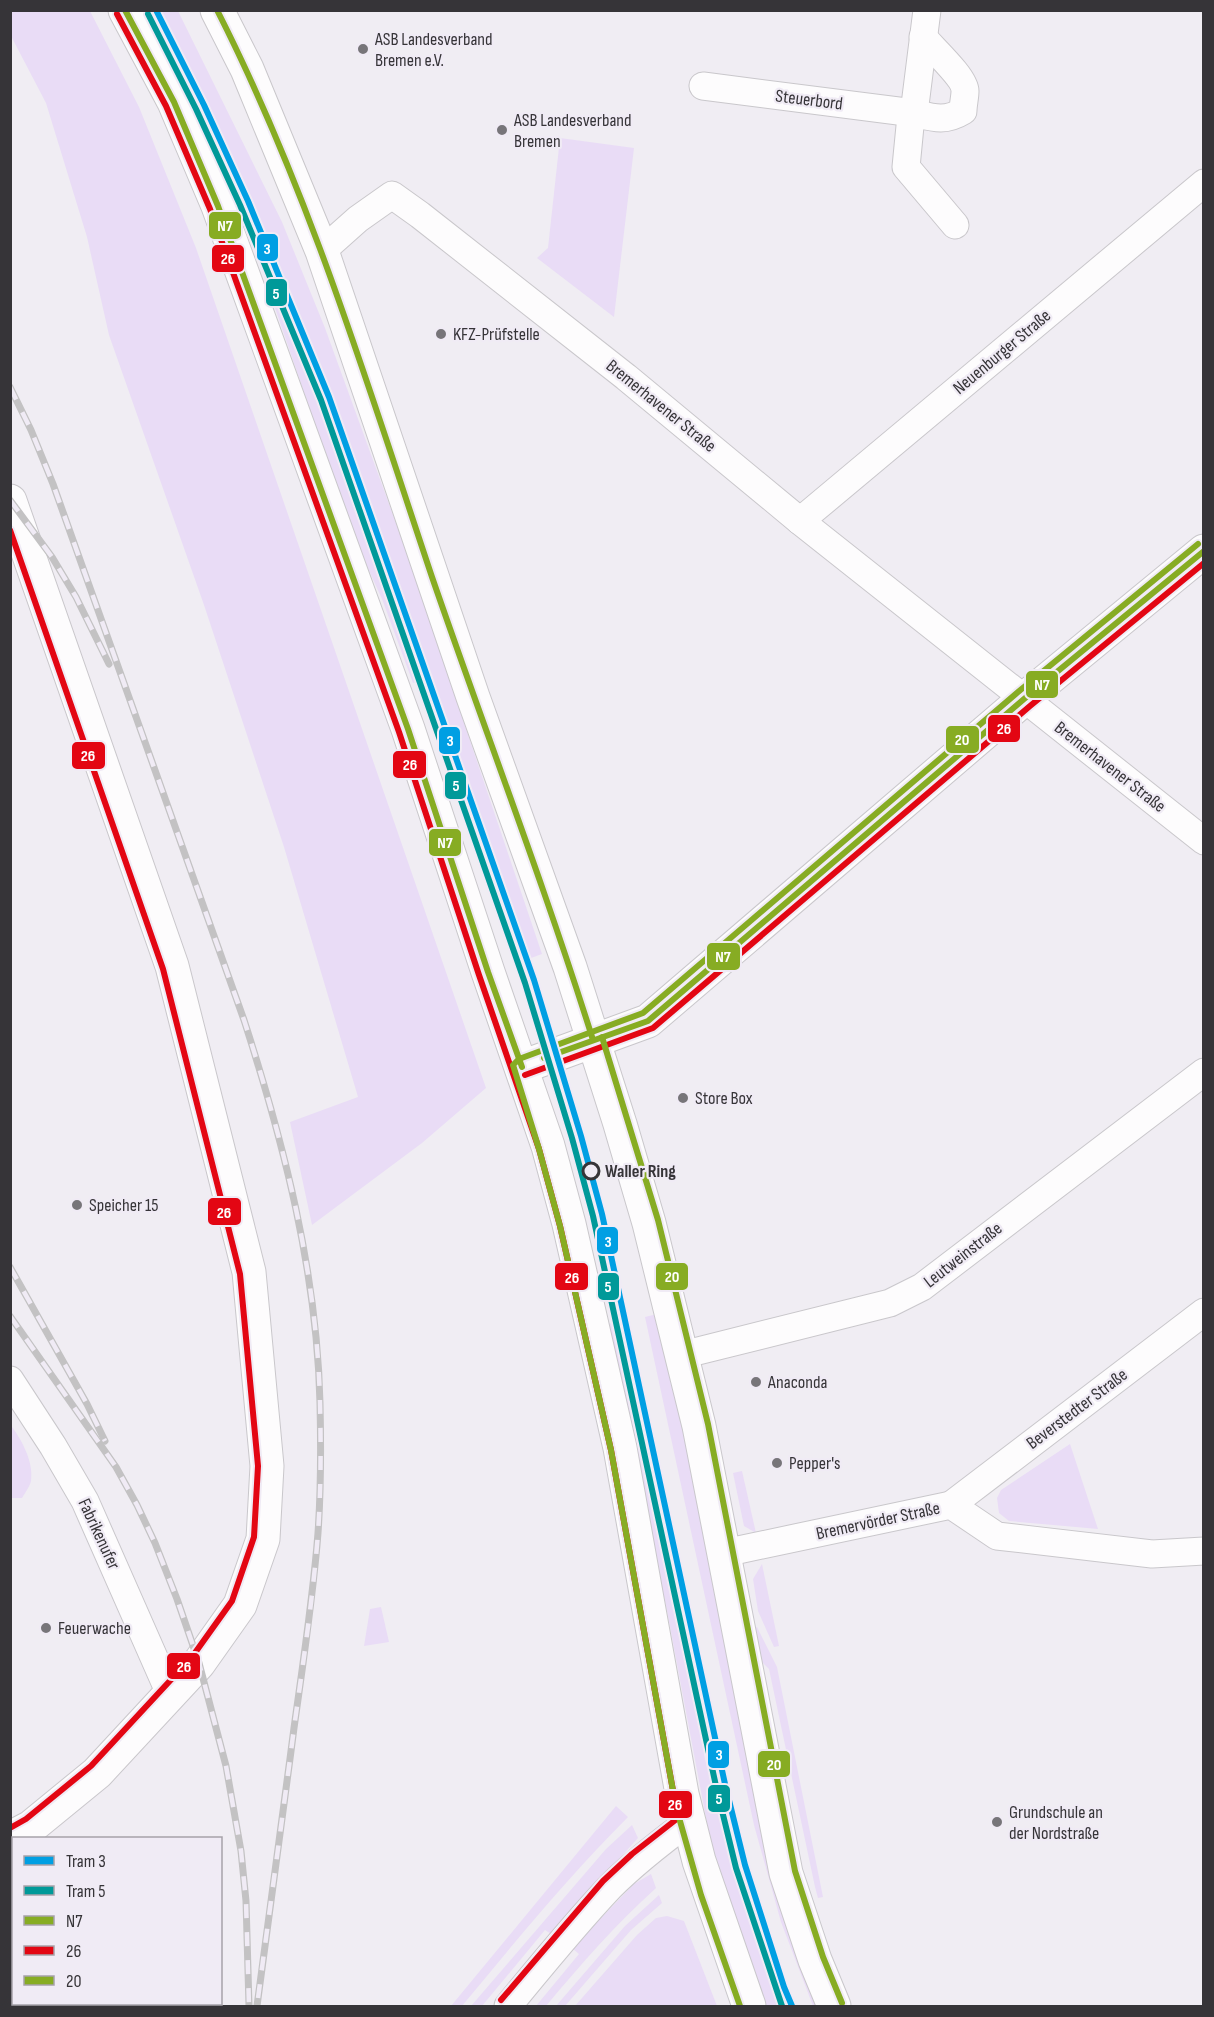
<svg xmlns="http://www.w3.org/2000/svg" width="1214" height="2017" viewBox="0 0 1214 2017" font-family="'Sofia Sans Condensed',sans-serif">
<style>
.green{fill:#e9dcf6}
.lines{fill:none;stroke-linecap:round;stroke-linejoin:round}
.street-casing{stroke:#c9c7cb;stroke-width:29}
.secondary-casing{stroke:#c9c7cb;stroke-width:35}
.primary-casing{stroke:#c9c7cb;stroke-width:35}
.street{stroke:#fdfcfd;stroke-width:27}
.secondary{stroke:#fdfcfd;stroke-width:33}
.primary{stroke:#fdfcfd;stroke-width:33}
.rail-casing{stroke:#c3c2c3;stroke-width:7}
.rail{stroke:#f0ebf5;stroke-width:4.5;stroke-dasharray:14;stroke-linecap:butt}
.bus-1-casing{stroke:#f0ebf5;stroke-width:10}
.bus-2-casing{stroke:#f0ebf5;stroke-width:10}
.bus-3-casing{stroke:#f0ebf5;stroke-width:10}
.bus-1{stroke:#87ac23;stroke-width:6}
.bus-2{stroke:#e30613;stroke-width:6}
.bus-3{stroke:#87ac23;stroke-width:6}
.tram-1-casing{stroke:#f0ebf5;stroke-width:10}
.tram-2-casing{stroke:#f0ebf5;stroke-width:10}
.tram-1{stroke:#009fe3;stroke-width:6}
.tram-2{stroke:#099;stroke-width:6}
.poi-dot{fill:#777579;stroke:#f0ebf5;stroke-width:2}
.stop-dot{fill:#f0ebf5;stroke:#363438;stroke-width:3}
.labels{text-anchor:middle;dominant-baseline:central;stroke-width:4.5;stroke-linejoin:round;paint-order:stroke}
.poi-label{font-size:18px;fill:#363438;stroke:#f0ebf5;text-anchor:start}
.street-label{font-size:18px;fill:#363438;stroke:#f0ebf5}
.stop-label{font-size:18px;font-weight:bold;fill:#363438;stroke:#f0ebf5;text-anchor:start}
.line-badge{stroke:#f0ebf5;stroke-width:2}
.badge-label{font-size:16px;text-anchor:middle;font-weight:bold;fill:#fff}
</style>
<rect width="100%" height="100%" fill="#f0edf3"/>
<g class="green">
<path d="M10,11H90L139,107L196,248L486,1088L422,1143L312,1225L290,1122L358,1097L284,847L204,605L109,335L87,237L46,103L11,36Z"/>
<path d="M149,11H178L282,222L325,328L405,548L542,954L520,962L423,680L413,683L382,599L354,538L229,174Z"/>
<path d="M560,138L634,148L614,317L537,258L548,248Z"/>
<path d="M657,1314L695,1485L819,2006H813L781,1922L754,1825L645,1317Z"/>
<path d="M618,1322L644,1448L728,1832L757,1930L786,2006H765L712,1850L667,1611L607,1324Z"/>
<path d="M10,1424C21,1439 34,1461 31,1481C30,1486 25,1493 22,1498H11Z"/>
<path d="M1070,1444L1098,1529L1009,1521L999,1513L997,1498L1001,1490Z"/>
<path d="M742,1471L756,1533L744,1526L733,1473Z"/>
<path d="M762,1564L779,1646L774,1647L758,1611L753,1579Z"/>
<path d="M381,1607L389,1642L364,1646L370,1609Z"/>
<path d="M757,1627L777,1667L823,1897L818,1898L815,1887L769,1669L756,1656L752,1629Z"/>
<path d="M616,1806L628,1817C568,1877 515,1942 462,2006H451Z"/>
<path d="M632,1825L638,1838L551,1934L545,1930L482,2006H471L606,1849Z"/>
<path d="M651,1874L656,1888C615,1925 582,1963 546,2006H536L579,1954L572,1948L634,1884Z"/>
<path d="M659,1895L662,1903L631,1930L565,2006H556L625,1926Z"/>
<path d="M667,1916L684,1921L717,2006H575L637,1935L656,1918Z"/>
</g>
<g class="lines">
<g class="street-casing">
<g id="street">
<path d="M927,10L914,113L910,126L906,167L955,225"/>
<path d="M703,86L914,113C934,118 945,122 963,111C963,105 965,97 965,91C965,78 933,49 923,37"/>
<path d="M322,251L358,219L392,195L420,215L626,377L800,521L1204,841"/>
<path d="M800,521L1204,183"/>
<path d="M682,1355L890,1303L922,1287L1204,1072"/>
<path d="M10,1380L53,1446L85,1501L171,1696"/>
<path d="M951,1505L1204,1312"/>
<path d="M724,1553L951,1505L997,1536L1152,1554L1204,1551"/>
<path d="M10,1973L14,1978"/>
<path d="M31,2004L33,2006"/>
<path d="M508,2006C541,1966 574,1925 610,1887C634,1863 661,1842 688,1822"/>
</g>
</g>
<g class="secondary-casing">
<g id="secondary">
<path d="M10,501L172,966L249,1272L267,1466L263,1539L240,1605L199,1663L97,1773L31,1827L10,1838"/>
<path d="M522,1067L648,1021L1024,699L1204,551"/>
</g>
</g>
<g class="primary-casing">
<g id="primary">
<path d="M125,10L174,102L218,206L408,729L488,972L548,1146L569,1224L620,1448L682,1794L699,1861L749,2006"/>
<path d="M217,10L247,69L322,251L473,697L570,967L620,1124L649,1223L699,1426L786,1873L815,1960L834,2006"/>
</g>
</g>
<use href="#street" class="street"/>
<use href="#secondary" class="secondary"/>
<use href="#primary" class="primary"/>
<g class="rail-casing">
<g id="rail">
<path d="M10,387L31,430L53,484L244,1020C284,1144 317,1272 320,1403C321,1446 321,1490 318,1533C313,1598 303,1663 294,1728C282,1821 269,1914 257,2006"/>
<path d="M10,500L52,557L76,597L109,664"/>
<path d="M10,1267L87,1404L105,1441"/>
<path d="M10,1316L116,1467L137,1505L155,1543L177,1599L199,1663L226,1766L241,1851L246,1901L249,2006"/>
</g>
</g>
<use href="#rail" class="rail"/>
<g class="bus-1-casing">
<g id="bus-1">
<path d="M125,10L174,102L218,206L408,729L488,972L522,1067"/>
<path d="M217,10C309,191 368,386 432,577C485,731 544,884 593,1040"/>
<path d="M544,1058L648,1021L1024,699L1204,551"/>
</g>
</g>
<g class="bus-2-casing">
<g id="bus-2">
<path d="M117,14L166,106L210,209L399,732L479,975L539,1149L560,1226L611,1450L678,1818L632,1854L603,1881L501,2000"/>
<path d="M10,530L163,969L240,1274L258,1466L254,1537L232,1601L192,1657L91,1766L26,1819L10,1828"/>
<path d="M525,1075L653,1028L1030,706L1204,563"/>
</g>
</g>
<g class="bus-3-casing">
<g id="bus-3">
<path d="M602,1037L658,1220L708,1424L795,1871L823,1957L842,2003"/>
<path d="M740,2006L701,1895L676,1807L611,1450L560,1226L539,1149L513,1065L519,1059L643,1013L1018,692L1198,544"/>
</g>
</g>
<use href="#bus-1" class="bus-1"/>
<use href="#bus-2" class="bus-2"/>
<use href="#bus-3" class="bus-3"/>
<g class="tram-1-casing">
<path id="tram-1" d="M156,10L204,105L248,201L329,397L534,980L581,1136L602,1214L725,1784L745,1865L784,1987L792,2006"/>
</g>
<g class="tram-2-casing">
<path id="tram-2" d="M148,14L196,109L240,205L321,400L525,983L572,1138L593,1216L716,1786L736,1868L782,2006"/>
</g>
<use href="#tram-1" class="tram-1"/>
<use href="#tram-2" class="tram-2"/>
</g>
<g class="poi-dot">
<circle cx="363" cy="49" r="6"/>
<circle cx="502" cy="130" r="6"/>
<circle cx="441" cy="334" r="6"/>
<circle cx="683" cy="1098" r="6"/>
<circle cx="77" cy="1205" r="6"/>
<circle cx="756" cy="1382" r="6"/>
<circle cx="777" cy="1463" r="6"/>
<circle cx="46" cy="1628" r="6"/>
<circle cx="997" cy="1822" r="6"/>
</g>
<circle class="stop-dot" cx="591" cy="1171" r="8"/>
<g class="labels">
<g class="poi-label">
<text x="375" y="39">ASB Landesverband<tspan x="375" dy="21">Bremen e.V.</tspan></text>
<text x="514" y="120">ASB Landesverband<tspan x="514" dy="21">Bremen</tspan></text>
<text x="453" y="334">KFZ-Prüfstelle</text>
<text x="695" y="1098">Store Box</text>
<text x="89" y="1205">Speicher 15</text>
<text x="768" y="1382">Anaconda</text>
<text x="789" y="1463">Pepper's</text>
<text x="58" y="1628">Feuerwache</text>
<text x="1009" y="1812">Grundschule an<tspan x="1009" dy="21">der Nordstraße</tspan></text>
</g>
<g class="street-label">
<text transform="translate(809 100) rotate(7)">Steuerbord</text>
<text transform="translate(1002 352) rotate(-40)">Neuenburger Straße</text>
<text transform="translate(661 406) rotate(39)">Bremerhavener Straße</text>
<text transform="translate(1110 767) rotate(38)">Bremerhavener Straße</text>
<text transform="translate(963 1255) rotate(-38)">Leutweinstraße</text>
<text transform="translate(1077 1409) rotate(-37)">Beverstedter Straße</text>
<text transform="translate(878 1521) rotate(-12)">Bremervörder Straße</text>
<text transform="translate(99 1534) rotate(65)">Fabrikenufer</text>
</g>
<g class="stop-label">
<text x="605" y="1171">Waller Ring</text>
</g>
</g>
<g class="line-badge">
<rect x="208" y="211" width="34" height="29" rx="6" fill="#87ac23"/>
<rect x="256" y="233" width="23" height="29" rx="6" fill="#009fe3"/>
<rect x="211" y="244" width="34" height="29" rx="6" fill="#e30613"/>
<rect x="265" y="278" width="23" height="29" rx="6" fill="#099"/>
<rect x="1025" y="670" width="34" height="29" rx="6" fill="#87ac23"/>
<rect x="987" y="714" width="34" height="29" rx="6" fill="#e30613"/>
<rect x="945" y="725" width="35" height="29" rx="6" fill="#87ac23"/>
<rect x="438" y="726" width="23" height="29" rx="6" fill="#009fe3"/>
<rect x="71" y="741" width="35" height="29" rx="6" fill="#e30613"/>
<rect x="392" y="750" width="35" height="29" rx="6" fill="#e30613"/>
<rect x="444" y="771" width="23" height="29" rx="6" fill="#099"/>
<rect x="428" y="828" width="34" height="29" rx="6" fill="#87ac23"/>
<rect x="706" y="942" width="35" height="29" rx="6" fill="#87ac23"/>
<rect x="207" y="1197" width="35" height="29" rx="6" fill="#e30613"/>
<rect x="596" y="1226" width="23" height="29" rx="6" fill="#009fe3"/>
<rect x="655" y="1262" width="34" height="29" rx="6" fill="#87ac23"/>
<rect x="554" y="1262" width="35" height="29" rx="6" fill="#e30613"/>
<rect x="597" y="1272" width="23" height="29" rx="6" fill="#099"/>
<rect x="166" y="1652" width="35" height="28" rx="6" fill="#e30613"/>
<rect x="707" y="1740" width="23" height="29" rx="6" fill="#009fe3"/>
<rect x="757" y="1750" width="34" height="28" rx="6" fill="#87ac23"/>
<rect x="707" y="1784" width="24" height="29" rx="6" fill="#099"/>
<rect x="658" y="1790" width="35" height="29" rx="6" fill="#e30613"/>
</g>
<g class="badge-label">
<text x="225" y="231">N7</text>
<text x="267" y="254">3</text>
<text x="228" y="264">26</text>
<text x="276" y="299">5</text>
<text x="1042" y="690">N7</text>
<text x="1004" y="734">26</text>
<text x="962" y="745">20</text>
<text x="450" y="746">3</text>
<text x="88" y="761">26</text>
<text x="410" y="770">26</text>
<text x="456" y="791">5</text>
<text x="445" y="848">N7</text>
<text x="723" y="962">N7</text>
<text x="224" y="1218">26</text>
<text x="608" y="1247">3</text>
<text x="672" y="1282">20</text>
<text x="572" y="1283">26</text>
<text x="608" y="1292">5</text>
<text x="184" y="1672">26</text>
<text x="719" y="1760">3</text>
<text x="774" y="1770">20</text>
<text x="719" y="1804">5</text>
<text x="675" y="1810">26</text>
</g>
<rect width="1214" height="2017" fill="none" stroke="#363438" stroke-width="24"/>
<rect x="12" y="1837" width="210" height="168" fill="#f0ebf5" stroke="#a6a2a9" stroke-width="1.5"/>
<rect x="24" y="1856" width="30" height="9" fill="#009fe3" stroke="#a6a2a9" stroke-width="1.5"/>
<text x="66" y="1867" font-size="18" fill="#363438">Tram 3</text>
<rect x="24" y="1886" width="30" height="9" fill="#009999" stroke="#a6a2a9" stroke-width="1.5"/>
<text x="66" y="1897" font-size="18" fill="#363438">Tram 5</text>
<rect x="24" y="1916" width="30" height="9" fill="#87ac23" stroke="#a6a2a9" stroke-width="1.5"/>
<text x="66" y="1927" font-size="18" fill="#363438">N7</text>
<rect x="24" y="1946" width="30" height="9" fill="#e30613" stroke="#a6a2a9" stroke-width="1.5"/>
<text x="66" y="1957" font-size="18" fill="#363438">26</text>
<rect x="24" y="1976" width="30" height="9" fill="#87ac23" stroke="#a6a2a9" stroke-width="1.5"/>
<text x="66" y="1987" font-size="18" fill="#363438">20</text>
</svg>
